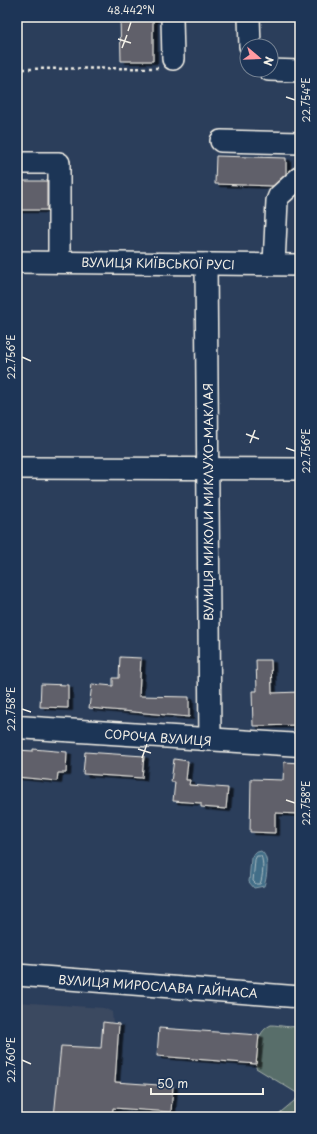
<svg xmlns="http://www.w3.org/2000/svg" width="317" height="1134" viewBox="0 0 317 1134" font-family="'Playpen Sans',sans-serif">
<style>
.built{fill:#3b4860}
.green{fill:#586e6a;stroke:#a6b0a9}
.water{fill:#426e88;stroke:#89a2ae}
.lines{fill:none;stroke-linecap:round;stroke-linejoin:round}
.shore{stroke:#adbdc2;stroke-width:1}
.building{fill:#61606b;stroke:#f4f1e8;filter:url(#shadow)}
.minor-casing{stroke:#f4f1e8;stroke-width:24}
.major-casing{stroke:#f4f1e8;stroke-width:25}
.path{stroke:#f4f1e8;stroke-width:2.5;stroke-dasharray:3 3;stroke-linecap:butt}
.minor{stroke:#1d3557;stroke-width:21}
.major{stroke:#1d3557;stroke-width:22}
.ticks{fill:none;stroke:#f4f1e8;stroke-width:1.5}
.labels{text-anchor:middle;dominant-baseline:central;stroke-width:4;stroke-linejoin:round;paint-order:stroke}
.street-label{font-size:12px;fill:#f4f1e8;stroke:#1d3557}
.neatline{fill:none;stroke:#f4f1e8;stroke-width:1.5}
.ticks-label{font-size:10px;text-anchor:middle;fill:#f4f1e8}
</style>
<defs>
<filter id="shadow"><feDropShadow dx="4.5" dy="2.5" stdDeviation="0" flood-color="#0009"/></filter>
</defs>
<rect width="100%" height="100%" fill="#2b3e5b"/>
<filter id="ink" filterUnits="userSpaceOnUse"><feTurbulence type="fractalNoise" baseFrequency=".025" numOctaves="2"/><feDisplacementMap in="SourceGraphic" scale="8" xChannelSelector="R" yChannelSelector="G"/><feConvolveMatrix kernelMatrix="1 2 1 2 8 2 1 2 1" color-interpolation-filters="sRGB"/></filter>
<g filter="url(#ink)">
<path class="built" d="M17,1002L104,1008L112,1012L113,1023L119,1024L115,1081L173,1086L171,1112L113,1108L112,1117H17Z"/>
<g class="green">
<path d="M271,1025C281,1025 291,1029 300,1025V1095L256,1068C258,1052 254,1033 271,1025Z"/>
<path d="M300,1096V1117H275Z"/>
</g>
<path class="water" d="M261,851C270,857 267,877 264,886L254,888L249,882L251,858L254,853Z"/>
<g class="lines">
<path class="shore" d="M257,856H261C264,862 263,877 260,884H256L253,881L255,860Z"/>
</g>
<g class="building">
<path d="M120,17H153V61H121Z"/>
<path d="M216,156L286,158V174L273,186L215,184Z"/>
<rect x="17" y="181" width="30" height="29"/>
<path d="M120,657L141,658L139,696L189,697V717L89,708L92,684L113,686V678H119Z"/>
<path d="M256,660H271L272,693L300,692V725L253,726L252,691H257Z"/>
<path d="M41,684L68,685V708L40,707Z"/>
<path d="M33,749L67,752L66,773H58L57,781L17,777V750L33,751Z"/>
<path d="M85,752L144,756L142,778L83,774Z"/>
<path d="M174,759L188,761L186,780H190L189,785L228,788L226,809L201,807V803L173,801L175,782H171Z"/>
<path d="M284,762L300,763V814L275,813V833L250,832L251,779L283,780Z"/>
<path d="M103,1022L119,1024L115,1082L173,1086L171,1112L113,1108L112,1117H54L61,1046L101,1048Z"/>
<path d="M159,1028L259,1035L256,1064L157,1056Z"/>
</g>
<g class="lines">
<g class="minor-casing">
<g id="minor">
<path d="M172,17L173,59"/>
<path d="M249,17L250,46"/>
<path d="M269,70L300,71"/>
<path d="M221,141L300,143"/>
<path d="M17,163H59V262"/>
<path d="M17,262L300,265"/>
<path d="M206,264L210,740"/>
<path d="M274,264L277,201L279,196L300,177"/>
<path d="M17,468L300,469"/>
<path d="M17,975L300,997"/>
</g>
</g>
<g class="major-casing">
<path id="major" d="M17,727L300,745"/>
</g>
<path class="path" d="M17,69L158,68"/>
<use href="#minor" class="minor"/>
<use href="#major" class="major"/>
</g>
</g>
<path class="ticks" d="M128,31L131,22M118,39L131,43M122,48L127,35M286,97L295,100M22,357L31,361M246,434L259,439M250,443L255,430M286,448L295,451M22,709L31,712M138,749L151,753M142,758L147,744M286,800L295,803M22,1060L31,1064"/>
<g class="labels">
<g class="street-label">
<text transform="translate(158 263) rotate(1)">ВУЛИЦЯ КИЇВСЬКОЇ РУСІ</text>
<text transform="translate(208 502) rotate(-90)">ВУЛИЦЯ МИКОЛИ МИКЛУХО-МАКЛАЯ</text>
<text transform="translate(158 737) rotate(4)">СОРОЧА ВУЛИЦЯ</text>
<text transform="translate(158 986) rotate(4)">ВУЛИЦЯ МИРОСЛАВА ГАЙНАСА</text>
</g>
</g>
<rect width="317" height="1134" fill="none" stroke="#1d3557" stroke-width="44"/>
<g transform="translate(259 58) rotate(109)"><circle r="19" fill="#1d3557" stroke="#738091"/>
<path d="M0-3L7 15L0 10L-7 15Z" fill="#ff9aa2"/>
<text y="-6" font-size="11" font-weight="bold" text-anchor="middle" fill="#f4f1e8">N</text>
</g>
<path d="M151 1088v6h112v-6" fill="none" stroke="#f4f1e8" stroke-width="2"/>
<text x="157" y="1088" font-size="12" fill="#f4f1e8" stroke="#1d3557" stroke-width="3" paint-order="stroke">50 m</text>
<rect x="22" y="22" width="273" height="1090" class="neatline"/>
<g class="ticks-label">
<text x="131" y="14">48.442°N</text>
<text transform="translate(306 100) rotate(-90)" y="4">22.754°E</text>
<text transform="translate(11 357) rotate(-90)" y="4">22.756°E</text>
<text transform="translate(306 451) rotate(-90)" y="4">22.756°E</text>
<text transform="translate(11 709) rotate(-90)" y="4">22.758°E</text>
<text transform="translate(306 803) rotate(-90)" y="4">22.758°E</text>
<text transform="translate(11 1060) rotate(-90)" y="4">22.760°E</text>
</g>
</svg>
